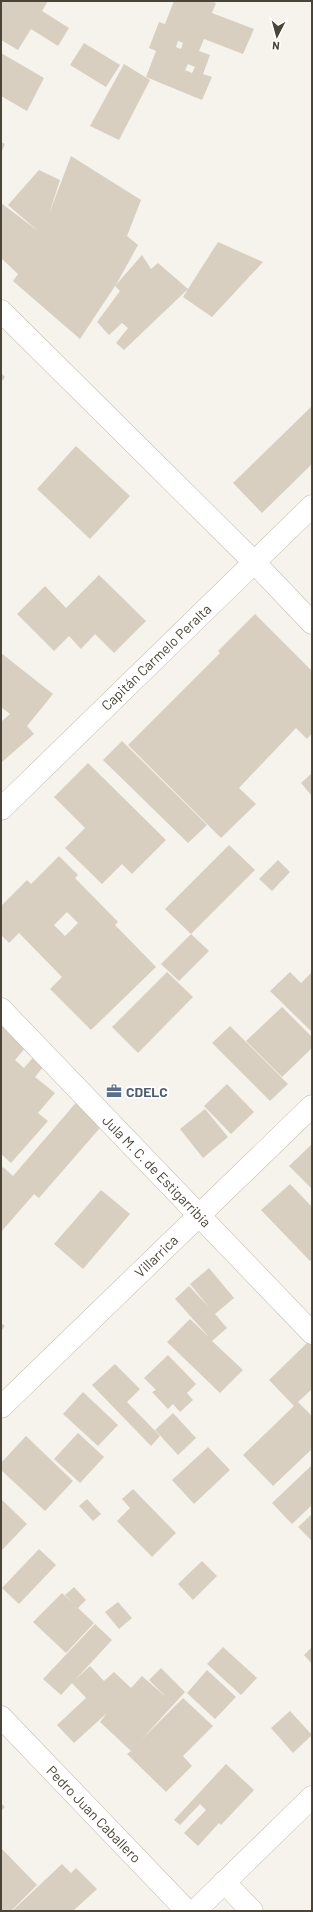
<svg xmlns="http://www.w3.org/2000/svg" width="313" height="1912" viewBox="0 0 313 1912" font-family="Barlow,sans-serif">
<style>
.building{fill:#d8cfc1;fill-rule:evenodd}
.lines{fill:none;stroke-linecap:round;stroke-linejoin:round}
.street-casing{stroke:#c2bbae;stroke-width:23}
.street{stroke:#fff;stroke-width:22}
.labels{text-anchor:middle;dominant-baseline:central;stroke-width:4;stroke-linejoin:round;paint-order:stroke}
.street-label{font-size:14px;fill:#4b4439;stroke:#fff}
.service-label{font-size:14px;font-weight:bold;fill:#4e5e75;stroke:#fff;text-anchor:start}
</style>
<rect width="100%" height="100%" fill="#f6f3ec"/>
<g class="building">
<path d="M1,1H48L42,11L69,28L58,46L31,29L18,50L1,40Z"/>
<path d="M174,1H211L216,3L212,13L254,29L243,54L204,39L199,51L210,55L203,74L212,77L202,100L146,77L156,51L149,48L159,22L165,24ZM178,41L183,43L181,49L176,47ZM188,64L195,67L192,73L185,70Z"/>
<path d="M84,43L120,65L106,87L70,65Z"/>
<path d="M1,53L44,78L27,111L1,96Z"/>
<path d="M124,64L150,80L119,140L90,126Z"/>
<path d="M1,142L5,144L1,153Z"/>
<path d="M71,156L141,200L127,236L138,245L117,283L80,339L13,281L18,274L1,258V203L38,231L8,205L39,170L60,180L49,214Z"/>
<path d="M218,242L263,262L212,317L183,297L188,289L124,350L116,343L128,328L122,323L109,335L97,322L120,291L115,286L142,255L151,269L158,263L188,289Z"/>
<path d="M1,373L5,377L1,382Z"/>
<path d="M312,406V464L262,513L233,483Z"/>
<path d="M76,446L130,496L90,539L37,489Z"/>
<path d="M99,575L146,621L114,653L95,634L81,649L69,636L54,651L17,614L45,586L66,608Z"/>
<path d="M255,614L312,671V733L307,739L296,728L239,788L256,804L221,838L128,745L220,653L218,651Z"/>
<path d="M1,653L53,694L27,726L34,734L2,762L1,722L10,714L1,707Z"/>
<path d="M122,741L207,825L188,843L103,760Z"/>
<path d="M88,763L166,840L132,874L122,864L102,884L65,848L85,828L54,797Z"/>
<path d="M312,773V796L301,783Z"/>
<path d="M229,845L255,870L191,934L209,951L179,981L161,964L191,934L165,909Z"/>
<path d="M59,856L78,875L75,878L118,922L115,925L156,967L91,1030L50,989L62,977L19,933L9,943L1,935V906L27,880L31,884ZM67,912L78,923L65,936L54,925Z"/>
<path d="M278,860L290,872L272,891L259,879Z"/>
<path d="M167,972L193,997L138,1053L112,1027Z"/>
<path d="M290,972L301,983L312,972V1032L270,991Z"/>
<path d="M282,1007L312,1037V1048L282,1077L246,1041Z"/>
<path d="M1,1024L30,1042L15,1060L24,1068L36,1054L47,1062L35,1077L55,1093L38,1113L48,1121L11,1163L1,1154Z"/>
<path d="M230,1026L288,1084L270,1101L212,1043Z"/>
<path d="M227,1084L254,1112L231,1134L204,1106Z"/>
<path d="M80,1098L106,1121L39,1198L34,1194L1,1232V1170L3,1167L13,1176Z"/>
<path d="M205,1109L228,1137L203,1158L180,1129Z"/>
<path d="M312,1144V1189L289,1166Z"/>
<path d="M290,1184L312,1207V1259L310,1261L261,1210Z"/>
<path d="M101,1190L130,1214L83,1269L54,1244Z"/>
<path d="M209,1268L234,1298L215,1314L227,1328L212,1341L243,1370L220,1393L167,1342L190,1319L209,1337L175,1299L189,1286L209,1307L190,1284Z"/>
<path d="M1,1323L5,1326L1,1331Z"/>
<path d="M309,1341L312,1344V1389L298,1402L312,1416V1449L273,1486L243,1455L294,1406L269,1380Z"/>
<path d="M168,1355L196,1384L187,1393L193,1400L180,1412L173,1404L168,1409L152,1392L156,1390L144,1378Z"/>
<path d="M115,1364L140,1389L127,1402L160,1436L151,1446L92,1385Z"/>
<path d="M83,1392L118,1425L98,1446L63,1414Z"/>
<path d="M173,1413L196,1438L178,1455L155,1430Z"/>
<path d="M78,1433L104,1457L80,1483L54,1459Z"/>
<path d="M26,1436L73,1481L45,1511L1,1470V1463Z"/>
<path d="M208,1447L230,1470L194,1504L172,1480Z"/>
<path d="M312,1465V1505L292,1524L272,1503Z"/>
<path d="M133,1489L176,1533L152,1557L117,1521L130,1508L122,1499Z"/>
<path d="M1,1499L27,1524L1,1551Z"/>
<path d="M87,1499L101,1514L93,1521L79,1506Z"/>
<path d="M312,1514V1541L298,1527Z"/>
<path d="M39,1549L56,1565L19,1604L2,1588Z"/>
<path d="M202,1561L217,1576L193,1600L178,1584Z"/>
<path d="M74,1587L86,1600L78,1608L94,1623L66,1653L33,1622L62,1593L73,1603L65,1595Z"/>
<path d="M118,1602L132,1618L119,1629L105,1612Z"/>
<path d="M95,1624L112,1640L75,1680L90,1666L104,1681L114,1672L131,1688L142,1676L167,1698L149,1680L161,1668L185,1692L141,1740L183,1698L213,1726L183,1756L192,1766L166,1792L127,1754L131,1751L100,1722L107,1713L74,1743L57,1725L86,1698L72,1683L61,1695L43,1679Z"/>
<path d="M223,1647L257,1678L241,1695L207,1664Z"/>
<path d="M312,1647V1664L304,1655Z"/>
<path d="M207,1670L236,1697L215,1719L187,1693Z"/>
<path d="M290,1711L312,1735L293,1753L271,1728Z"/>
<path d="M226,1764L254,1790L221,1825L219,1823L198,1846L184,1833L206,1810L200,1804L180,1825L174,1820Z"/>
<path d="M1,1803L5,1807L1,1811Z"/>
<path d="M1,1848L37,1885L11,1911H1Z"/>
<path d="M62,1864L71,1873L76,1868L97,1889L73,1911H12Z"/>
</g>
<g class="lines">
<g class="street-casing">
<g id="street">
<path d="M1,311L254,562L312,623"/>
<path d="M1,809L312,506"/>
<path d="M1,1009L312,1333"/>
<path d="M1,1407L312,1106"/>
<path d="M1,1717L187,1911"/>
<path d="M224,1882L252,1911"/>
<path d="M195,1911L312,1797"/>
</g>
</g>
<use href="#street" class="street"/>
</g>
<defs>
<g id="office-bare" transform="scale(1.2)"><path d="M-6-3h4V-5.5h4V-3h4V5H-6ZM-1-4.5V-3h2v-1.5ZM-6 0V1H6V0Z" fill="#5c6f8a" stroke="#fff" stroke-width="2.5" paint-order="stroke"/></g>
</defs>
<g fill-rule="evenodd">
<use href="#office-bare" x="114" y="1091"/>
</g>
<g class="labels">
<g class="street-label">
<text transform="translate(156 657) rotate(-44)">Capitán Carmelo Peralta</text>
<text transform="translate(157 1171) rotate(46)">Jula M. C. de Estigarribia</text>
<text transform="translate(156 1256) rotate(-44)">Villarrica</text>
<text transform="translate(94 1814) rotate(46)">Pedro Juan Caballero</text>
</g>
<g class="service-label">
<text x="126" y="1091">CDELC</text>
</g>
</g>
<rect width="313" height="1912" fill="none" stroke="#4b4439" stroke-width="4"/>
<g transform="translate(277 36) rotate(186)" stroke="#ffffff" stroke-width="3" paint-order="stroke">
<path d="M0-3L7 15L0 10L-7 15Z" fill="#4b4439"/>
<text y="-6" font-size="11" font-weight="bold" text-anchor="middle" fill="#4b4439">N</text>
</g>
</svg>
